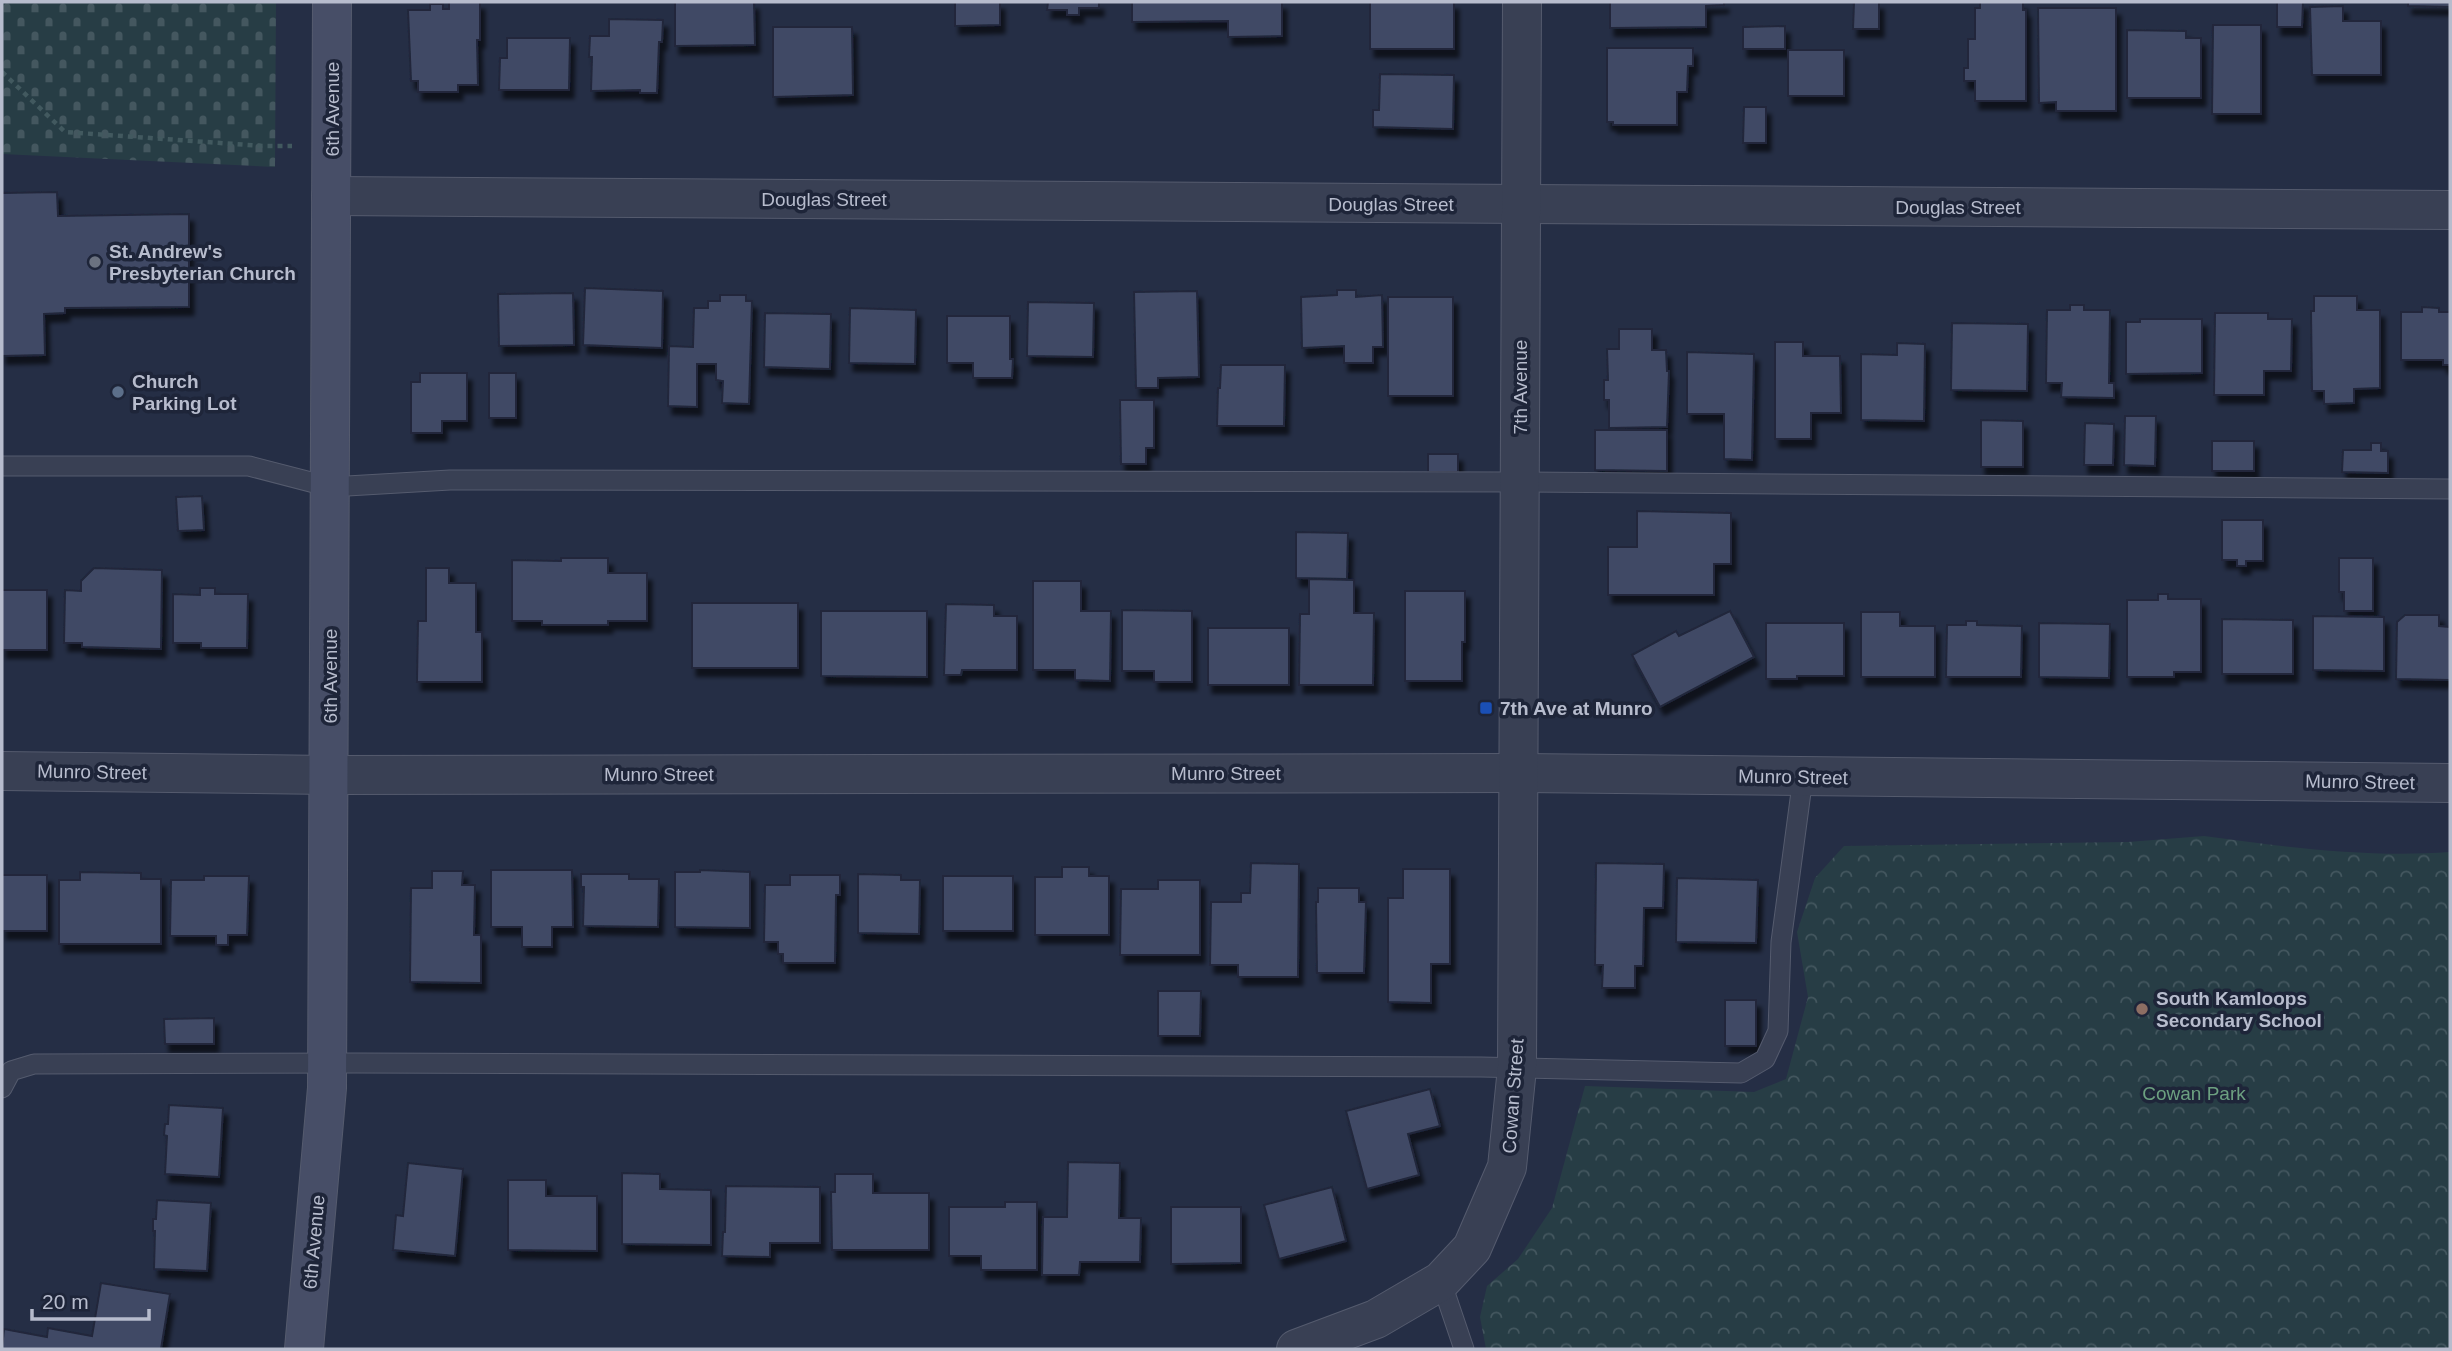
<svg xmlns="http://www.w3.org/2000/svg" width="2452" height="1351" viewBox="0 0 2452 1351" font-family="Helvetica,sans-serif">
<style>
.forest{fill:url(#forest-crowns)}
.cemetery{fill:url(#cemetery-stones)}
.building{fill:#414a65;stroke:#20273b;stroke-width:2;filter:url(#shadow)}
.lines{fill:none;stroke-linecap:round;stroke-linejoin:round}
.lane-casing{stroke:#555b6e;stroke-width:21}
.street-casing{stroke:#555b6e;stroke-width:40}
.secondary-casing{stroke:#555b6e;stroke-width:40}
.path{stroke:#42595f;stroke-width:4.5;stroke-dasharray:5 5;stroke-linecap:butt}
.lane{stroke:#394054;stroke-width:19}
.street{stroke:#394054;stroke-width:38}
.secondary{stroke:#474e67;stroke-width:38}
.worship-dot{fill:#6b7280;stroke:#1e2539;stroke-width:2.5}
.service-dot{fill:#5c6f8a;stroke:#1e2539;stroke-width:2.5}
.transit-dot{fill:#1a4fb4;stroke:#1e2539;stroke-width:2.5}
.education-dot{fill:#8d6e63;stroke:#1e2539;stroke-width:2.5}
.labels{text-anchor:middle;dominant-baseline:central;stroke-width:7;stroke-linejoin:round;paint-order:stroke}
.street-label{font-size:19px;fill:#b7bccd;stroke:#1e2539}
.poi-label{font-size:19px;font-weight:bold;fill:#b7bccd;stroke:#1e2539;text-anchor:start}
.park-label{font-size:19px;fill:#6ca080;stroke:#1e2539}
</style>
<defs>
<pattern id="forest-crowns" width="20" height="18" patternUnits="userSpaceOnUse" patternTransform="scale(1.75)"><rect width="20" height="18" fill="#273d45"/><path d="M2 6a3 3 0 1 1 6 0M12 15a3 3 0 1 1 6 0" fill="none" stroke="#44575f"/></pattern>
<pattern id="cemetery-stones" width="16" height="16" patternUnits="userSpaceOnUse" patternTransform="scale(1.75)"><rect width="16" height="16" fill="#273d45"/><path d="M2 7V4a2 2 0 0 1 4 0v3zM10 15v-3a2 2 0 0 1 4 0v3z" fill="#44575f"/></pattern>
<filter id="shadow"><feDropShadow dx="4.5" dy="8" stdDeviation="2" flood-color="#0009"/></filter>
</defs>
<rect width="100%" height="100%" fill="#252e45"/>
<path class="forest" d="M2204,836C2285,847 2368,858 2450,852V1349H1486L1480,1317L1487,1286L1518,1259L1552,1208L1585,1086L1754,1092L1786,1079L1808,997L1797,932L1815,878L1844,846L2128,842Z"/>
<path class="cemetery" d="M2,2H276L275,167L2,154Z"/>
<g class="building">
<path d="M449,2H480V40H477L478,85H458V92H418V81H411L408,10H430V4H443V9H449Z"/>
<path d="M675,2H754L755,45L675,46Z"/>
<path d="M955,2H1000V25L955,26Z"/>
<path d="M1048,2H1099V8H1079V15H1067V10H1047Z"/>
<path d="M1132,2H1282V36L1228,37V21L1132,22Z"/>
<rect x="1370" y="2" width="84" height="47"/>
<path d="M1610,2H1724V5L1706,6V27L1610,28Z"/>
<path d="M1854,2H1879V29H1853Z"/>
<path d="M1980,2H2023V10H2026V101H1975V81H1964V68H1968V39H1975V8H1980Z"/>
<path d="M2277,2H2303L2302,27H2277Z"/>
<path d="M2408,2H2450V7L2408,6Z"/>
<path d="M2343,6V21H2381V75H2312L2310,7Z"/>
<path d="M2038,8H2116V111H2056V102L2039,103Z"/>
<path d="M609,19L663,20L662,42H659L657,93H640V90L591,91L592,57H589L590,36H609Z"/>
<path d="M2213,25H2261V114H2212Z"/>
<path d="M1785,26V49H1743V27Z"/>
<path d="M773,27H852L853,95L773,97Z"/>
<path d="M2127,30L2186,31V38H2201V98H2127Z"/>
<path d="M507,38H570L569,90H499L500,58H507Z"/>
<path d="M1607,48H1693V66H1688L1687,92H1677V125H1613V122H1607Z"/>
<rect x="1788" y="50" width="56" height="46"/>
<path d="M1380,74L1454,75L1453,129L1373,127V110H1379Z"/>
<path d="M1744,107H1766V143H1743Z"/>
<path d="M57,192L58,216L189,214V307L65,308V313L44,314L45,355L2,356V193Z"/>
<path d="M585,288L663,291L662,348L583,345Z"/>
<path d="M1337,290H1356V297L1382,295L1383,347H1373V363H1344V346L1302,348L1301,297L1337,295Z"/>
<path d="M1197,291L1199,377L1158,378V388H1136L1134,292Z"/>
<path d="M573,293L574,345L499,346L498,294Z"/>
<path d="M720,295H746V301H752L749,404L722,403L723,381L716,380V364H697V407L668,406L669,346L693,347L694,308H708V301H720Z"/>
<path d="M2314,296H2357V310H2380V388L2354,389V403L2324,404V391H2312L2311,311H2314Z"/>
<rect x="1388" y="297" width="65" height="99"/>
<path d="M1028,302L1094,303L1093,357L1027,356Z"/>
<path d="M2070,305H2084V310H2110L2109,383H2114V398L2061,397L2062,383H2046L2047,310H2070Z"/>
<path d="M2422,307L2439,308V312H2450V365H2443V360H2401V312H2422Z"/>
<path d="M850,308L916,310L915,364L849,363Z"/>
<path d="M765,313L831,314L830,369L764,367Z"/>
<path d="M2215,313H2268V319H2292L2291,371H2264V395H2214Z"/>
<path d="M947,316H1010V359H1013L1012,378H973V363H947Z"/>
<path d="M2140,319H2202V373L2126,374V322H2140Z"/>
<path d="M1952,323L2028,324L2027,391L1951,390Z"/>
<path d="M1619,329H1652V350H1666L1667,371H1669L1667,427L1609,428V400H1604V380H1608L1607,349H1619Z"/>
<path d="M1775,342H1803V356H1840L1841,413H1811V439H1775Z"/>
<path d="M1897,343L1925,344L1924,421L1861,420V354L1897,355Z"/>
<path d="M1687,352L1754,354L1752,460L1724,459V414H1687Z"/>
<path d="M1221,365H1285L1284,426H1217L1218,388H1220Z"/>
<path d="M420,373H467V421H442V433H411V382H420Z"/>
<rect x="489" y="373" width="27" height="45"/>
<path d="M1120,400H1154V448H1146V464H1121Z"/>
<path d="M2125,416H2156L2155,466L2124,465Z"/>
<path d="M1981,420L2023,421V467H1981Z"/>
<path d="M2085,423L2114,424L2113,465H2084Z"/>
<path d="M1595,430H1667V471L1595,470Z"/>
<rect x="2212" y="441" width="42" height="30"/>
<path d="M2371,443H2381V451H2388V473L2342,472L2343,450H2371Z"/>
<rect x="1428" y="454" width="30" height="18"/>
<path d="M202,496L204,530L178,531L176,497Z"/>
<path d="M1637,511L1731,513V564H1714V595H1608V547H1637Z"/>
<path d="M2222,520H2263V561H2246V566H2237V560H2222Z"/>
<path d="M1296,532L1348,533L1347,579L1296,578Z"/>
<path d="M561,558H608V573H647V621H608V625H542V621H512V560L561,561Z"/>
<path d="M2339,558H2373V611H2344V592H2339Z"/>
<path d="M94,568L162,570L161,649L82,647V643H64L65,590L81,591V581Z"/>
<path d="M426,568H449V583H476V632H482V682H417L418,621H426Z"/>
<path d="M1309,579L1354,580V613H1374L1373,685H1299L1300,614H1309Z"/>
<path d="M1033,581H1081V611H1111L1110,681L1075,680V670H1033Z"/>
<path d="M200,588H215V594H248L247,648H201V643H173V594L200,595Z"/>
<rect x="2" y="590" width="45" height="60"/>
<path d="M1405,591H1465V642H1462V681H1405Z"/>
<path d="M2158,594H2168V599H2201V672H2174V677H2127V600H2158Z"/>
<rect x="692" y="603" width="106" height="65"/>
<path d="M946,604L994,605V616H1017V670H962L961,675H944Z"/>
<path d="M1122,610L1192,611V682H1154V671H1122Z"/>
<path d="M821,611H927V677L821,676Z"/>
<path d="M1730,611L1754,657L1660,707L1632,655L1676,631L1679,636Z"/>
<path d="M1861,612H1900V626H1935V677H1861Z"/>
<path d="M2405,615H2439V626L2450,627V680L2396,679L2397,622Z"/>
<path d="M2313,616L2384,617V671L2313,670Z"/>
<path d="M2222,619L2293,620V674H2222Z"/>
<path d="M1966,621H1977V625L2022,626L2021,677H1946L1947,625H1966Z"/>
<path d="M1766,623H1844V676H1797V679H1766Z"/>
<path d="M2039,623L2110,624L2109,678L2039,677Z"/>
<rect x="1208" y="628" width="81" height="57"/>
<path d="M1251,863L1299,864L1298,977H1238V965H1210L1211,902H1241V893H1250Z"/>
<path d="M1596,863L1664,864L1663,908H1644L1643,966H1635V988H1602L1603,965H1595Z"/>
<path d="M1062,867H1089V876H1109V935H1035V877H1062Z"/>
<path d="M1403,869H1450V964H1431V1003L1388,1002V898H1403Z"/>
<path d="M491,870H572L573,927H552V947H522V927H491Z"/>
<path d="M700,870L750,872V928L675,927V872H700Z"/>
<path d="M432,871H463L462,885H475L474,935H481V983L410,982L411,888H432Z"/>
<path d="M80,872L141,873V879H161V944H59V880H80Z"/>
<path d="M581,874H629V879H659L658,927L583,926L584,887H581Z"/>
<path d="M858,874L901,875V880H920L919,934L858,933Z"/>
<rect x="2" y="875" width="45" height="56"/>
<path d="M790,875H840V895H836L835,963H783V954H778V942H764L765,885H790Z"/>
<path d="M204,876H249L247,935H228V945H216V936H170L171,880H204Z"/>
<rect x="943" y="876" width="70" height="55"/>
<path d="M1677,878L1758,880L1756,943L1676,942Z"/>
<path d="M1158,880H1200V955H1120L1121,889H1158Z"/>
<path d="M1318,888H1359V902H1366L1364,973H1317L1316,902H1318Z"/>
<path d="M1158,991H1201L1200,1036H1158Z"/>
<rect x="1725" y="1000" width="31" height="46"/>
<path d="M214,1018V1044H165L164,1019Z"/>
<path d="M1430,1089L1440,1126L1408,1134L1419,1175L1367,1189L1346,1111Z"/>
<path d="M169,1105L223,1108L219,1177L165,1174L167,1136L164,1135L165,1124H168Z"/>
<path d="M1068,1162L1120,1163L1119,1218H1141L1140,1262H1080L1079,1275H1042L1043,1217H1067Z"/>
<path d="M408,1163L463,1169L455,1256L393,1250L396,1215L403,1216Z"/>
<path d="M622,1173L660,1174V1189L711,1190V1245L622,1244Z"/>
<path d="M835,1174H873V1193H929V1250H832L831,1192H835Z"/>
<path d="M508,1180H546V1196H597V1251L508,1250Z"/>
<path d="M726,1186L820,1187V1243H770V1257L722,1256L723,1232H725Z"/>
<path d="M1332,1187L1346,1241L1279,1259L1264,1205Z"/>
<path d="M157,1200L211,1203L207,1271L154,1269L155,1231H153V1219H156Z"/>
<path d="M1005,1202H1037V1270H981V1256H949V1207H1005Z"/>
<path d="M1171,1207H1241V1263L1171,1264Z"/>
<path d="M101,1283L170,1294L161,1349H2L4,1329L47,1337L48,1328L92,1336Z"/>
</g>
<g class="lines">
<g class="lane-casing">
<g id="lane">
<path d="M2,466H249L330,487L450,480L1519,482L2450,489"/>
<path d="M2,1088L11,1071L34,1064L356,1063L1481,1067L1741,1073L1765,1059L1778,1031L1781,942L1803,777"/>
<path d="M1441,1281L1464,1349"/>
</g>
</g>
<g class="street-casing">
<g id="street">
<path d="M331,196L2450,210"/>
<path d="M2,771L329,775L1520,773L2450,783"/>
<path d="M1296,1349L1376,1319L1441,1281L1472,1248L1507,1167L1517,1068L1522,2"/>
</g>
</g>
<g class="secondary-casing">
<path id="secondary" d="M304,1349L327,1088L332,2"/>
</g>
<path class="path" d="M2,72L65,132L263,146H292"/>
<use href="#lane" class="lane"/>
<use href="#street" class="street"/>
<use href="#secondary" class="secondary"/>
</g>
<circle class="worship-dot" cx="95" cy="262" r="7"/>
<circle class="service-dot" cx="118" cy="392" r="7"/>
<rect class="transit-dot" x="1479" y="701" width="14" height="14" rx="3.5"/>
<circle class="education-dot" cx="2142" cy="1009" r="7"/>
<g class="labels">
<g class="street-label">
<text transform="translate(332 109) rotate(-90)">6th Avenue</text>
<text x="824" y="199">Douglas Street</text>
<text x="1391" y="204">Douglas Street</text>
<text x="1958" y="207">Douglas Street</text>
<text transform="translate(1520 387) rotate(-90)">7th Avenue</text>
<text transform="translate(330 676) rotate(-90)">6th Avenue</text>
<text transform="translate(92 772) rotate(1)">Munro Street</text>
<text x="1226" y="773">Munro Street</text>
<text x="659" y="774">Munro Street</text>
<text transform="translate(1793 777) rotate(1)">Munro Street</text>
<text transform="translate(2360 782) rotate(1)">Munro Street</text>
<text transform="translate(1513 1096) rotate(-86)">Cowan Street</text>
<text transform="translate(314 1242) rotate(-85)">6th Avenue</text>
</g>
<g class="poi-label">
<text x="109" y="251">St. Andrew's<tspan x="109" dy="22">Presbyterian Church</tspan></text>
<text x="132" y="381">Church<tspan x="132" dy="22">Parking Lot</tspan></text>
<text x="1500" y="708">7th Ave at Munro</text>
<text x="2156" y="998">South Kamloops<tspan x="2156" dy="22">Secondary School</tspan></text>
</g>
<g class="park-label">
<text x="2194" y="1093">Cowan Park</text>
</g>
</g>
<rect width="2452" height="1351" fill="none" stroke="#b7bccd" stroke-width="7"/>
<path d="M32 1309v10h117v-10" fill="none" stroke="#b7bccd" stroke-width="3.5"/>
<text x="42" y="1309" font-size="21" fill="#b7bccd" stroke="#1e2539" stroke-width="5" paint-order="stroke">20 m</text>
</svg>
